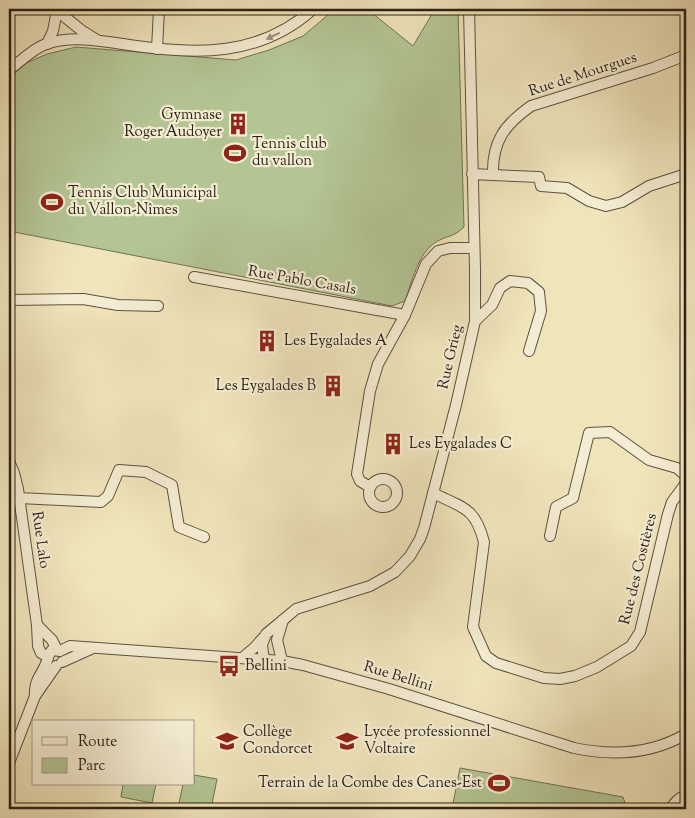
<svg xmlns="http://www.w3.org/2000/svg" width="695" height="818" viewBox="0 0 695 818" font-family="'Sorts Mill Goudy',serif">
<style>
.green{fill:#b4c594;stroke:#6f7356}
.lines{fill:none;stroke-linecap:round;stroke-linejoin:round}
.street-casing{stroke:#5c5240;stroke-width:12}
.street{stroke:#f5edd3;stroke-width:10}
.oneway{fill:#9a917e}
.labels{text-anchor:middle;dominant-baseline:central;stroke-width:4.5;stroke-linejoin:round;paint-order:stroke}
.street-label{font-size:15px;fill:#2a2117;stroke:#f5edd3}
.poi-label{font-size:15px;fill:#2a2117;stroke:#f5edd3;text-anchor:start}
</style>
<rect width="100%" height="100%" fill="#f0e4bb"/>
<filter id="stains"><feTurbulence type="fractalNoise" baseFrequency=".004" numOctaves="4"/><feColorMatrix values="0 0 0 0 .2 0 0 0 0 .09 0 0 0 0 .02 0 0 0 .5 -.17"/></filter>
<radialGradient id="worn" r=".72"><stop offset=".6" stop-color="#630" stop-opacity="0"/><stop offset="1" stop-color="#630" stop-opacity=".3"/></radialGradient>
<g class="green">
<path d="M335,9H367L413,46L435,9H458L464,227C453,238 447,235 436,242C418,253 412,282 405,301L392,306L9,231V79L24,64L47,54L76,47L236,60L269,50L303,36Z"/>
<path d="M460,768L623,797L625,803L624,809H452Z"/>
<path d="M194,775L217,779L211,809L178,808L183,784H194Z"/>
<path d="M123,784H156L152,803L121,797Z"/>
</g>
<g class="lines">
<g class="street-casing">
<g id="street">
<path d="M55,9L81,30L97,40"/>
<path d="M47,44L53,31L57,10"/>
<path d="M157,49L159,9"/>
<path d="M9,70C20,62 32,49 46,44C72,35 103,41 129,45C196,55 260,57 313,9"/>
<path d="M472,174L493,175C492,142 504,125 531,106L653,68L686,55"/>
<path d="M493,175L539,177L541,186L567,188L589,201L606,206L622,202L649,186L686,174"/>
<path d="M194,277L405,315"/>
<path d="M9,300L83,299L118,305L158,306"/>
<path d="M475,321L492,305L500,288L510,281L528,283L539,292L541,311L529,351"/>
<path d="M9,461L14,473L18,489L37,625L38,646L41,653L48,657"/>
<circle cx="383" cy="493" r="14"/>
<path d="M370,487L360,481L357,474L370,391L378,364L405,315L426,264L438,251L450,248H474"/>
<path d="M433,493C463,508 475,507 484,542L473,627L486,656L496,663L544,678L560,679L575,676L597,667L631,646L640,632L668,514L672,502L686,483"/>
<path d="M19,498L101,502L108,496L119,470L146,472L172,485L179,527L204,537"/>
<path d="M550,536L556,507L573,498L589,433L610,432L649,460L677,468L686,476"/>
<path d="M37,625L52,640L57,650"/>
<path d="M242,658L254,648L264,637"/>
<path d="M264,660L262,645L266,634L283,620L296,609L370,586L395,572L410,556L420,539L424,528L456,405L475,321V269L469,9"/>
<path d="M282,661L277,640L283,620"/>
<path d="M62,662L91,649"/>
<path d="M35,696C34,678 42,676 47,661C49,656 48,654 52,650L60,651L70,646L282,661L303,665L389,689L574,748C612,756 652,754 686,734"/>
<path d="M9,763L35,696L56,666"/>
<path d="M9,807L12,809"/>
<path d="M671,809C674,802 679,798 686,795"/>
</g>
</g>
<use href="#street" class="street"/>
</g>
<defs><path id="oneway-solid" d="M-6-.8H1V-3.2L6.5 0L1 3.2V.8H-6Z" transform="scale(1.25)"/></defs>
<use class="oneway" href="#oneway-solid" transform="translate(273 36) rotate(155)"/>
<defs>
<g id="building-bare" transform="scale(1.725)"><path d="M-4-6H4V6H1V3H-1V6H-4ZM-2.5-4.3h1.7v1.8h-1.7ZM.8-4.3h1.7v1.8H.8ZM-2.5-1h1.7V.8h-1.7ZM.8-1h1.7V.8H.8Z" fill="#8f2418" stroke="#f5edd3" stroke-width="2.5" paint-order="stroke"/></g>
<g id="stadium-bare" transform="scale(1.725)"><path d="M0-5a6.5 5 0 1 0 0 10a6.5 5 0 1 0 0-10ZM-3.5-1.8h7v3.6h-7Z" fill="#8f2418" stroke="#f5edd3" stroke-width="2.5" paint-order="stroke"/></g>
<g id="bus-bare" transform="scale(1.725)"><path d="M-5-6H5V4H4V6H2V4H-2V6H-4V4H-5ZM-3.5-4V0h7V-4ZM-3.5 1.2v1.5H-2V1.2ZM2 1.2v1.5H3.5V1.2Z" fill="#8f2418" stroke="#f5edd3" stroke-width="2.5" paint-order="stroke"/></g>
<g id="school-bare" transform="scale(1.725)"><path d="M0-5L7-2L0 1L-7-2ZM-4 1L0 2.5L4 1V4Q0 6-4 4Z" fill="#8f2418" stroke="#f5edd3" stroke-width="2.5" paint-order="stroke"/></g>
</defs>
<g fill-rule="evenodd">
<use href="#building-bare" x="238" y="124"/>
<use href="#stadium-bare" x="235" y="153"/>
<use href="#stadium-bare" x="52" y="202"/>
<use href="#building-bare" x="267" y="341"/>
<use href="#building-bare" x="333" y="386"/>
<use href="#building-bare" x="393" y="444"/>
<use href="#bus-bare" x="229" y="666"/>
<use href="#school-bare" x="227" y="741"/>
<use href="#school-bare" x="347" y="741"/>
<use href="#stadium-bare" x="499" y="783"/>
</g>
<g class="labels">
<g class="street-label">
<text transform="translate(583 75) rotate(-18)">Rue de Mourgues</text>
<text transform="translate(302 281) rotate(10)">Rue Pablo Casals</text>
<text transform="translate(451 357) rotate(-77)">Rue Grieg</text>
<text transform="translate(40 540) rotate(82)">Rue Lalo</text>
<text transform="translate(639 569) rotate(-76)">Rue des Costières</text>
<text transform="translate(398 677) rotate(17)">Rue Bellini</text>
</g>
<g class="poi-label">
<text x="222" y="115" text-anchor="end">Gymnase<tspan x="222" dy="17">Roger Audoyer</tspan></text>
<text x="252" y="144">Tennis club<tspan x="252" dy="17">du vallon</tspan></text>
<text x="68" y="193">Tennis Club Municipal<tspan x="68" dy="17">du Vallon-Nîmes</tspan></text>
<text x="284" y="341">Les Eygalades A</text>
<text x="316" y="386" text-anchor="end">Les Eygalades B</text>
<text x="409" y="444">Les Eygalades C</text>
<text x="245" y="666">Bellini</text>
<text x="243" y="732">Collège<tspan x="243" dy="17">Condorcet</tspan></text>
<text x="364" y="732">Lycée professionnel<tspan x="364" dy="17">Voltaire</tspan></text>
<text x="482" y="783" text-anchor="end">Terrain de la Combe des Canes-Est</text>
</g>
</g>
<rect width="695" height="818" fill="none" stroke="#f0e4bb" stroke-width="30"/>
<rect x="10" y="10" width="675" height="798" fill="none" stroke="#2a2117" stroke-width="2.5"/>
<rect x="15" y="15" width="665" height="788" fill="none" stroke="#2a2117"/>
<rect x="32" y="720" width="162" height="65" fill="#f5edd3" stroke="#a49b88"/>
<rect x="42" y="737" width="25" height="8" fill="#f5edd3" stroke="#a49b88"/>
<text x="78" y="746" font-size="15" fill="#2a2117">Route</text>
<rect x="42" y="758" width="25" height="15" fill="#b4c594" stroke="#a49b88"/>
<text x="78" y="770" font-size="15" fill="#2a2117">Parc</text>
<rect width="100%" height="100%" filter="url(#stains)"/>
<rect width="100%" height="100%" fill="url(#worn)"/>
</svg>
